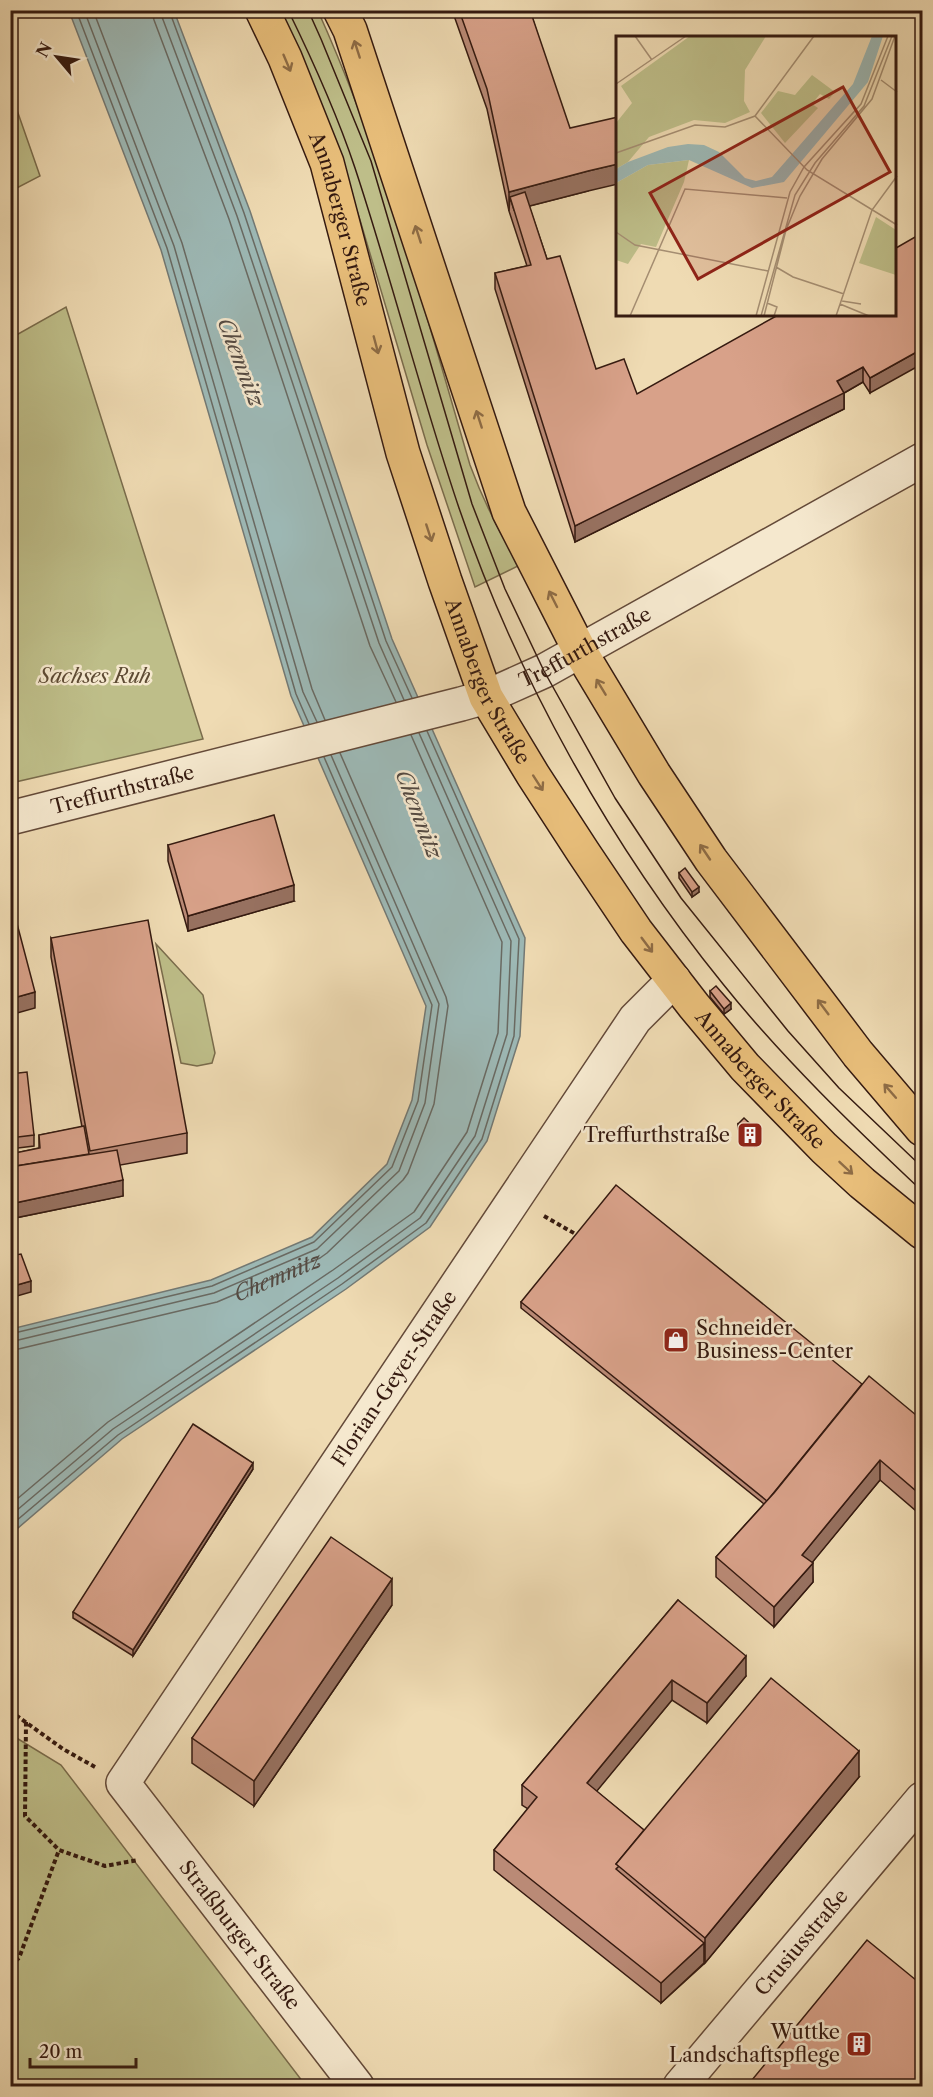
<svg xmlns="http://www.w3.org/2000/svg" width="933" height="2097" viewBox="0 0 933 2097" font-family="'Libre Caslon Text',serif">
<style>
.green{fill:#bebe89;stroke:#7a6c4c;stroke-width:1.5}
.water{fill:#9db9b6;stroke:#737974;stroke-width:1.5}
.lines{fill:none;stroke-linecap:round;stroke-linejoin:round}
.shore{stroke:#696a63;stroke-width:1.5}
.minor-casing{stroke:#644a39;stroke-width:36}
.primary-casing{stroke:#351a10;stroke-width:36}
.path{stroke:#351a10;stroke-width:4;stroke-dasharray:4.5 3;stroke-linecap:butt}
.minor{stroke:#f5e8ce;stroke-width:33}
.primary{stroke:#e8be7a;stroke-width:33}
.tram{stroke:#351a10;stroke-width:1.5}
.wall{fill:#ba8a76;stroke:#351a10;stroke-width:1.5}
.shaded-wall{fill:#977160;stroke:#351a10;stroke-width:1.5}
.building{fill:#d8a189;stroke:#351a10;stroke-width:1.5}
.oneway{stroke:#8e6c45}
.labels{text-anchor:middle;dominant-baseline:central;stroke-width:5;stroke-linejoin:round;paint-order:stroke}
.street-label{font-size:20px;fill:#351a10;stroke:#f5e8ce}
.park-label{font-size:20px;font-style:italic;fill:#5e4b34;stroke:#f5e8ce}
.poi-label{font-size:20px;fill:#351a10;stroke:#f5e8ce;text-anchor:end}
.water-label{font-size:21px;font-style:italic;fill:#544a42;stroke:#f5e8ce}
.inset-road{fill:none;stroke:#a58e72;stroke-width:1.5}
.view{fill:#8f2418;fill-opacity:0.15;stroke:#8f2418;stroke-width:3}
.inset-edge{fill:none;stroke:#351a10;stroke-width:3}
</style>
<rect width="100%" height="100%" fill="#efdbb3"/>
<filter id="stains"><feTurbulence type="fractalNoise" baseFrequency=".00333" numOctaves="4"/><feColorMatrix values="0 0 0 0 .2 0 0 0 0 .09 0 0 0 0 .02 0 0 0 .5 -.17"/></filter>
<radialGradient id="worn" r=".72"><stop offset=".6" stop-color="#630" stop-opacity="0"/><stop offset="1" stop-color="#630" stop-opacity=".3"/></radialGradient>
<g class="green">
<path d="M278,11H318C384,157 425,311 470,465C484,503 498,531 520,565L475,587L427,445L360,220L332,135Z"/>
<path d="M11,93L40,176L11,191H10Z"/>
<path d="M66,307L203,739L11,783V338Z"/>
<path d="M156,944L203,995L215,1053L212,1063L197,1066L181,1063Z"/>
<path d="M10,1734L61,1765L306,2086H11Z"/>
</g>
<path class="water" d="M69,11H174L250,211L392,639L525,938L520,1036L487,1141L430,1227L346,1289L122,1439L11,1534V1329L211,1280L312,1237L387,1164L412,1100L426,1006L291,696L161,250Z"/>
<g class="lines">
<g class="shore">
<path d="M76,10L167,248L296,694L309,724"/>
<path d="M84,10L174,246L303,692L317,722"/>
<path d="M93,10L182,243L312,689L325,720"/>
<path d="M152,10L154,20L229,219L370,646L396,702"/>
<path d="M161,10L162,17L237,216L379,643L404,700"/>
<path d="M169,10L244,213L386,641L412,698"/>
<path d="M10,1334L212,1286L314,1242L392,1167L418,1101L432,1005L324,757"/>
<path d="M10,1342L214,1293L317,1249L399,1171L425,1103L439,1004L331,755"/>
<path id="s1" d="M10,1351L217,1302L320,1258L327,1253L403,1180L408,1173L434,1104L448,1006L446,997L340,753"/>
<path d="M10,1505L108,1422L333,1270L414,1212L467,1132L498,1033L502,942L411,735"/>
<path d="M10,1516L113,1429L338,1278L420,1218L475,1136L507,1034L511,941L419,733"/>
<path d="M10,1526L118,1435L342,1284L426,1223L482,1139L514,1036L519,939L427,731"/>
</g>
<g class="minor-casing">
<g id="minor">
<path id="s2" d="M10,818L461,704L486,697L544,671L922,460"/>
<path id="s3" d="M357,2086L123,1783L635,1019L674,980"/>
<path id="s4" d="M680,2086L922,1799"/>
</g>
</g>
<g class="primary-casing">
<g id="primary">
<path id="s5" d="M262,10L285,58L327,163L403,453L445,581L486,697L533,775L583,852L636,931L694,1006L745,1067L824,1148L862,1183L922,1232"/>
<path d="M340,10L350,30L509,512L580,651L654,774L711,860L858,1054L922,1129"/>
</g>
</g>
<g class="path">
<path d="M544,1216L579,1236"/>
<path d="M10,1711L63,1749L95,1767"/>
<path d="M26,1722L25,1816L59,1850L105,1866L138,1860"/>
<path d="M10,1966L19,1958L59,1850"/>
</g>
<use href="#minor" class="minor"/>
<use href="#primary" class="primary"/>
<g class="tram">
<path d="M288,10C313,61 337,114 355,168C392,280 421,396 459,508C516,676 611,846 723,984C783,1059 853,1126 922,1191"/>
<path d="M308,10L321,39L371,161L472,504L505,589L544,671L615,798L681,898L788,1031L839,1088L922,1167"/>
</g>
</g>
<g class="wall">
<path d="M452,10H550L532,17L588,191L529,206L547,259L596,369L637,394L896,315L870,393L863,382L844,393V409L575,542L495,289V273L527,266L509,211L487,109Z"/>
<path d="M168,845L294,901L188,931L168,861Z"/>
<path d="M679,873L699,892L692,897L679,878Z"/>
<path d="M51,938L187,1133V1153L120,1165L123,1196L10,1219V1154L39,1148V1135L82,1127L51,957Z"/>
<path d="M710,991L731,1009L724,1014L710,997Z"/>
<path d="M10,1074L34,1135V1146L10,1149Z"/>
<path d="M738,1124L761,1140L755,1146L738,1129Z"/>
<path d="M521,1302L862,1384L922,1420V1516L880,1480L812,1562L813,1582L774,1627L716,1577V1557L764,1504L521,1308Z"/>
<path d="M253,1469L133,1656L73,1618V1612Z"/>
<path d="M678,1600L746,1676L707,1723L672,1700L596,1791L644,1830L859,1777L705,1963L661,2003L494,1870V1850L528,1809L522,1805V1785Z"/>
<path d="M392,1605L254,1806L192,1763V1738Z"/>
</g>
<g class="shaded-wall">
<path d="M526,10H550L526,20Z"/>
<path d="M618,164V184L588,191L514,210L510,197L509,211V192L588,171Z"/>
<path d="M922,349V364L870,393V378Z"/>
<path d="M863,367V382L844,393V409L575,542V526Z"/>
<path d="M294,885V901L188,931V916Z"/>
<path d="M699,887V892L692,897V892Z"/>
<path d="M35,992V1008L10,1015V999Z"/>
<path d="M731,1003V1009L724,1014V1009Z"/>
<path d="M761,1134V1140L755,1146V1140Z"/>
<path d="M123,1180V1196L10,1219V1204Z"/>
<path d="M31,1281V1292L10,1298V1287Z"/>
<path d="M880,1460V1480L802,1575V1555Z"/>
<path d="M253,1463V1469L133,1656V1650Z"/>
<path d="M813,1563V1582L774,1627V1607Z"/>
<path d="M392,1579V1605L254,1806V1781Z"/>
<path d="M746,1656V1676L707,1723V1703Z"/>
<path d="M672,1680V1700L587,1803V1783Z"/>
<path d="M859,1751V1777L705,1963V1938Z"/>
<path d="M704,1943V1963L661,2003V1983Z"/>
</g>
<g class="building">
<path d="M459,10H530L570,128L618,117V164L588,171L509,192L487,89Z"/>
<path d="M525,192L547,259L560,256L596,369L624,359L637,394L778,315H896V248L922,233V349L870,378L863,367L837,381L844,393L575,526L495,273L531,265L510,197Z"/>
<path d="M274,815L294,885L188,916L168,845Z"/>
<path d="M685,868L699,887L692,892L679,873Z"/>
<path d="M10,897L35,992L10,999Z"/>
<path d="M148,920L187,1133L90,1151L51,938Z"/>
<path d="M716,986L731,1003L724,1009L710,991Z"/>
<path d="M27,1072L34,1135L10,1138V1074Z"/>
<path d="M744,1118L761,1134L755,1140L738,1124Z"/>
<path d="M84,1126L89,1154L10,1167V1154L40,1148L39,1135Z"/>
<path d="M117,1150L123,1180L10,1204V1167Z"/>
<path d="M616,1185L862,1384L767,1501L521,1302Z"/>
<path d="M21,1254L31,1281L10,1287V1256Z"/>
<path d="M869,1376L922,1420V1496L880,1460L802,1555L813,1563L774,1607L716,1557L774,1493Z"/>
<path d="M193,1424L253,1463L133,1650L73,1612Z"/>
<path d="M331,1537L392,1579L254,1781L192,1738Z"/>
<path d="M678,1600L746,1656L707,1703L672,1680L587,1783L644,1830L616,1864L619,1866L616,1869L704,1943L661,1983L494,1850L537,1797L522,1785Z"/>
<path d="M771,1678L859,1751L705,1938L616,1864Z"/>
<path d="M867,1940L922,1985V2086H747Z"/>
</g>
<defs><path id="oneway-shaft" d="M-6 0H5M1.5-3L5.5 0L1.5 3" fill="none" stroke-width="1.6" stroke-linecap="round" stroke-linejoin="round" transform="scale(1.5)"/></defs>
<g class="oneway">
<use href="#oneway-shaft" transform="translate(357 49) rotate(-108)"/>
<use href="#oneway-shaft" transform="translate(287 63) rotate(67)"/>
<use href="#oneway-shaft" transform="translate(418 234) rotate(-108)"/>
<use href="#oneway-shaft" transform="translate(376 345) rotate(75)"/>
<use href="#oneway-shaft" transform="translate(479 419) rotate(-108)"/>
<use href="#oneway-shaft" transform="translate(429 533) rotate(72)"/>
<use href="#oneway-shaft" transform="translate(553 599) rotate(-117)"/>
<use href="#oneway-shaft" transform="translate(601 687) rotate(-121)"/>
<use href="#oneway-shaft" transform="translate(538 783) rotate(57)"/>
<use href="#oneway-shaft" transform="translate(705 852) rotate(-124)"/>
<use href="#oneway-shaft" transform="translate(647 945) rotate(53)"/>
<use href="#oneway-shaft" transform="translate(823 1007) rotate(-127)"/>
<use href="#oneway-shaft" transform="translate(890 1091) rotate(-131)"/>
<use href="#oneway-shaft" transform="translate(846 1168) rotate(43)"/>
</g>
<defs>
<g id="building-square" transform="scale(1.35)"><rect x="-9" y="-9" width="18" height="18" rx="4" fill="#8f2418" stroke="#f5e8ce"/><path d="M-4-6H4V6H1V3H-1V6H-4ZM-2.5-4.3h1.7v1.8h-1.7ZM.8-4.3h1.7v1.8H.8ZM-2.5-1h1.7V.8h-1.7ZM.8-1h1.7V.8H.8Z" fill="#fff"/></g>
<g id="shop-square" transform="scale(1.35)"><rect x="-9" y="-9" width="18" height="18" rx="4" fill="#8f2418" stroke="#f5e8ce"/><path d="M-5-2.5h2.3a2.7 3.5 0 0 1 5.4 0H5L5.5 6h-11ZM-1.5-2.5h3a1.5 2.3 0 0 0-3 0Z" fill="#fff"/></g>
</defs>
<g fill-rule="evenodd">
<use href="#building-square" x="750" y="1135"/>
<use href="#shop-square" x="676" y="1340"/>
<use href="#building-square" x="859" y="2044"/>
</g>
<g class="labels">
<g class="street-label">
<text stroke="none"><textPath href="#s5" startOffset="224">Annaberger Straße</textPath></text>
<text stroke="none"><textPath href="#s2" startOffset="602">Treffurthstraße</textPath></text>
<text stroke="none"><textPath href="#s5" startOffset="710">Annaberger Straße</textPath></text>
<text stroke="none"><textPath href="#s2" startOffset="116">Treffurthstraße</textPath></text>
<text stroke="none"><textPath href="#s5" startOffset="1196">Annaberger Straße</textPath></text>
<text stroke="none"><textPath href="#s3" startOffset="870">Florian-Geyer-Straße</textPath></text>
<text transform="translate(240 1935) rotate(52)">Straßburger Straße</text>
<text stroke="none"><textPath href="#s4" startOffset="188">Crusiusstraße</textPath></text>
</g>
<g class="park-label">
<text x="95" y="676">Sachses Ruh</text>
</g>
<g class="poi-label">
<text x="730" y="1135">Treffurthstraße</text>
<text x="696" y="1328" text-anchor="start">Schneider<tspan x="696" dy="23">Business-Center</tspan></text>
<text x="840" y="2032">Wuttke<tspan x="840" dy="23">Landschaftspflege</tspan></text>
</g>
<g class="water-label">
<text transform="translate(241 362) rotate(69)">Chemnitz</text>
<text transform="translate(419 814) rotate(69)">Chemnitz</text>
<text stroke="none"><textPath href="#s1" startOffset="278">Chemnitz</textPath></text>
</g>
</g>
<g transform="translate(616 36)">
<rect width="280" height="280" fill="#efdbb3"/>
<path d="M74,0H150L129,34L128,65L134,76L109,87L78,84L33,101L12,126L0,133V87L16,67L5,50ZM196,39L219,56L213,63L204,58L196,68L202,72L169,107L145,77L162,55L179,59ZM73,124L68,146L40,211L25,208L12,228L0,224V147L32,129ZM260,181L280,194V239L243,227Z" fill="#bebe89"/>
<path d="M256,0H267L252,46L168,146L136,152L73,124L32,129L0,147V133L12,126L52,111L72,108L88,109L103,116L129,142L140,145L156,141L237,48Z" fill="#9db9b6"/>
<path class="inset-road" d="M19,0L36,24M265,44L281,56M0,48L70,0M139,80L191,134L281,189M0,117L79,89L109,91L139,80L198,0M0,196L19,209L152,235M160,231L177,241L228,258M226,265L245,268M151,267L161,271L158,280M224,268L253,280M14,280L69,153L171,162M140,280L174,156L188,131L245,68L272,0M145,280L179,159L199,127L248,70L276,0M148,280L170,194L184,160L206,123L256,63L279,0M220,280L256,174L281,140"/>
<path class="view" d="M227,51L274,136L82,243L34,157Z"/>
<rect width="280" height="280" class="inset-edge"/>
</g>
<rect width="933" height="2097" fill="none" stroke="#efdbb3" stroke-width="36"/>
<rect x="12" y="12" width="909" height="2073" fill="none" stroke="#351a10" stroke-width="3"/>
<rect x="18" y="18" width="897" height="2061" fill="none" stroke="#351a10" stroke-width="1.5"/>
<g transform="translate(57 57) rotate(299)" stroke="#f5e8ce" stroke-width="4.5" paint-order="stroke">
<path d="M0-4.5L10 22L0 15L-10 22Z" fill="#351a10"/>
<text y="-9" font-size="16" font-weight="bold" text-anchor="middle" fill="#351a10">N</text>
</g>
<path d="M30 2058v9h106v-9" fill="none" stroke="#351a10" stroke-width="3"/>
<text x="39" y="2058" font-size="18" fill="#351a10" stroke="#f5e8ce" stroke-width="4.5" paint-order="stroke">20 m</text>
<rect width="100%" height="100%" filter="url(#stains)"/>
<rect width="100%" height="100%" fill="url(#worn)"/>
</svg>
